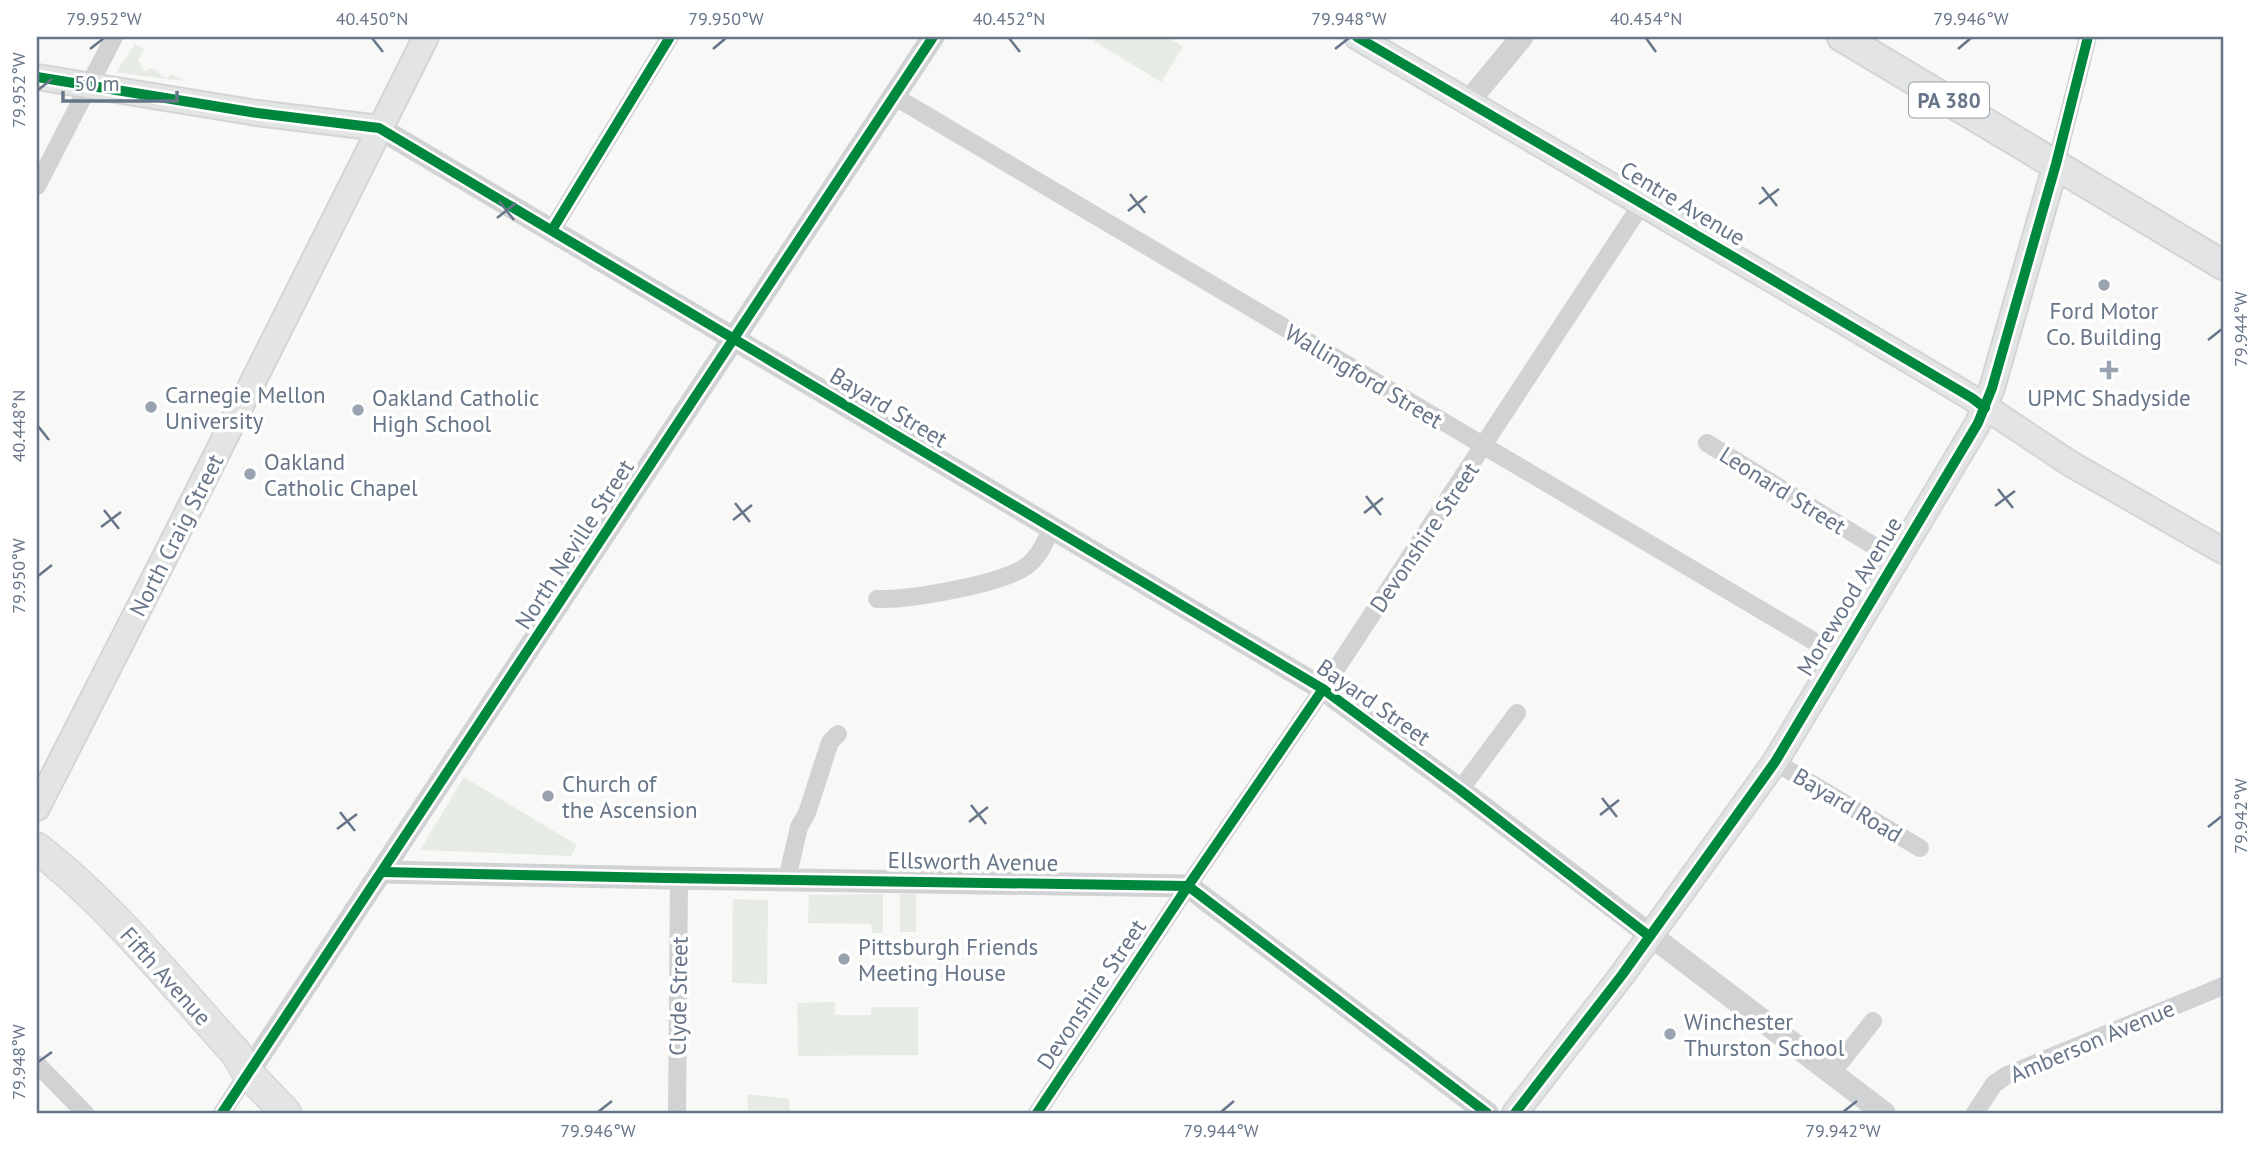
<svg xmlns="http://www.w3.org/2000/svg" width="2260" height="1150" viewBox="0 0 2260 1150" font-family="'PT Sans',sans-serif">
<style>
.green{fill:#e7ebe5}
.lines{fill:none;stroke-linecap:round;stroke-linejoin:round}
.secondary-casing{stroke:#d3d5d6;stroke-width:28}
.primary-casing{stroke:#d3d4d6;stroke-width:32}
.trunk-casing{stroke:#d5d6d6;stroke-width:33}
.minor{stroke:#d1d2d3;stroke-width:18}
.tertiary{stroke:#d1d2d3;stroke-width:23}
.secondary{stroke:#e3e4e4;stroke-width:24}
.primary{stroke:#e3e4e4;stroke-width:28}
.trunk{stroke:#e3e4e4;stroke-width:30}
.cycleway-casing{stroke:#fff;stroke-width:15}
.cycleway{stroke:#00873e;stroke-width:10}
.ticks{fill:none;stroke:#667588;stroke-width:2.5}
.poi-dot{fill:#99a3af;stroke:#fff;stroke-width:2.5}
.labels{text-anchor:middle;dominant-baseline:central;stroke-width:7;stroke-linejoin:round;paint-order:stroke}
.shield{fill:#fff;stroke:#949eac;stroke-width:2}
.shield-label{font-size:21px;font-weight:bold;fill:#667588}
.street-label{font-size:23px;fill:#667588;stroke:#fff}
.poi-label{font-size:23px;fill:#667588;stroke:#fff;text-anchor:start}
.neatline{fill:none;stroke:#667588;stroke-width:2.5}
.ticks-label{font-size:18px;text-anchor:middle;fill:#667588}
</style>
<rect width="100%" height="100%" fill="#f8f8f7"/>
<g class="green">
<path d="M1096,37H1167L1183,47L1161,82L1094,41Z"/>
<path d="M135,44L144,49L138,60L144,71L152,68L166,78L172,74L184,81L119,73L117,71Z"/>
<path d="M464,777L577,845L571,856L420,850Z"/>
<path d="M883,894V933H872L871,924L808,923L809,895Z"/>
<rect x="900" y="894" width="16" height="38"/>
<path d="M733,899L768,900L767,984L732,983Z"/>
<path d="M835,1002V1015H871V1007H918V1055L798,1056L797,1003Z"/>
<path d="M747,1094L789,1099L790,1113H748Z"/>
</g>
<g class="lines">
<g class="secondary-casing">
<g id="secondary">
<path d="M1357,37L1846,323L1972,398L2071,464L2223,551"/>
<path d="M37,77L257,113L379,128"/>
<path d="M37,808L170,547L426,37"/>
<path d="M1515,1113L1622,975L1775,762L1978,423L1992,388L2056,164"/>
</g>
</g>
<g class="primary-casing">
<path id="primary" d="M1842,37L2223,265"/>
</g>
<g class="trunk-casing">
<path id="trunk" d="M37,848C112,906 172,983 236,1053L248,1073L286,1113"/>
</g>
<g class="minor">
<path d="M892,95L1837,655"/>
<path d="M2056,164L2088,37"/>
<path d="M37,186L114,37"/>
<path d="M552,230L670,37"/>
<path d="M1707,443L1895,559"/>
<path d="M877,599C909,600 1004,584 1028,565C1040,555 1045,542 1051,529"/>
<path d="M1775,762L1920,848"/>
<path d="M1460,790L1517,713"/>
<path d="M787,879L799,827L807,813L830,742L838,734"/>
<path d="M37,1064L85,1113"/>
<path d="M1832,1073L1873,1021"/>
<path d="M222,1113L248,1073"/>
<path d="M677,1113L679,879"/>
<path d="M1037,1113L1188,886L1323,689L1643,202"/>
<path d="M1975,1113L1994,1084L2007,1075L2223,986"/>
</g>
<g class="tertiary">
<path d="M1468,102L1522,37"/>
<path d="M379,128L1323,689L1460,790L1884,1113"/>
<path d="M382,872L667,878L1188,886L1487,1113"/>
<path d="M248,1073L933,37"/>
</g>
<use href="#secondary" class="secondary"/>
<use href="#primary" class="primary"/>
<use href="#trunk" class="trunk"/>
<g class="cycleway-casing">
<g id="cycleway">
<path d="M1357,37C1562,157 1768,276 1972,398L1985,408"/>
<path d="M37,77L257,113L379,128L1323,689L1460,790L1649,936"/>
<path d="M552,230L670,37"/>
<path d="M382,872L667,878L1188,886L1487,1113"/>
<path d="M222,1113L933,37"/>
<path d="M1037,1113L1188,886L1323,689"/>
<path d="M1515,1113L1622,975L1775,762L1978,423L1992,388L2056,164L2088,37"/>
</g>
</g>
<use href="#cycleway" class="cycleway"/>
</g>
<path class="ticks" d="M372,38L383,52M1009,38L1020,52M1646,38L1656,52M90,49L104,38M713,49L726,38M1335,49L1349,38M1958,49L1971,38M38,90L52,79M1762,187L1777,206M1130,194L1145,213M499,201L514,220M1759,204L1779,189M1128,211L1147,196M497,218L516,203M2208,340L2222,329M38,426L49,440M1998,489L2013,508M1366,496L1381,515M735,503L750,522M1995,506L2015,491M104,510L119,529M1364,513L1383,498M733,520L752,505M101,527L121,512M38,576L52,565M1602,798L1617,817M971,805L986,824M340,812L355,831M1600,815L1619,800M969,822L988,807M2208,827L2222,816M337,829L357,814M38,1062L52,1052M598,1112L612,1101M1221,1112L1234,1101M1843,1112L1857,1101"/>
<g class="poi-dot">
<circle cx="2104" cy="285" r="7"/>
<path d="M2105.5 359.5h7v7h7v7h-7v7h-7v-7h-7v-7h7z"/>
<circle cx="151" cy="407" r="7"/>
<circle cx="358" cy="410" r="7"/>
<circle cx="250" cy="474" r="7"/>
<circle cx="548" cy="796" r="7"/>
<circle cx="844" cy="959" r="7"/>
<circle cx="1670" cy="1034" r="7"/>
</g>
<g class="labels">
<rect class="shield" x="1909" y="82.5" width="80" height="35" rx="5"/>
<g class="shield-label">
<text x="1949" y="100">PA 380</text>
</g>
<g class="street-label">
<text transform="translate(1683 203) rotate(31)">Centre Avenue</text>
<text transform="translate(1364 376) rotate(31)">Wallingford Street</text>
<text transform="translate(889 407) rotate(31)">Bayard Street</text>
<text transform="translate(1783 490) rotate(32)">Leonard Street</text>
<text transform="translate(176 535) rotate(-63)">North Craig Street</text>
<text transform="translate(1424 537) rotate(-56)">Devonshire Street</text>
<text transform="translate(574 544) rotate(-57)">North Neville Street</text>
<text transform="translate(1849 596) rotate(-59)">Morewood Avenue</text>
<text transform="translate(1374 702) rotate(35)">Bayard Street</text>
<text transform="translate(1848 805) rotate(31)">Bayard Road</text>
<text transform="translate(973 861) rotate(1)">Ellsworth Avenue</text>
<text transform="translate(166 976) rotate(48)">Fifth Avenue</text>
<text transform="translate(1091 994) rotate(-56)">Devonshire Street</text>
<text transform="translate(678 996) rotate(-89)">Clyde Street</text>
<text transform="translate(2092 1041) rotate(-23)">Amberson Avenue</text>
</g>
<g class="poi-label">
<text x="2104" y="310" text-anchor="middle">Ford Motor<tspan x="2104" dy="26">Co. Building</tspan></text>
<text x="165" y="394">Carnegie Mellon<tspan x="165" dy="26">University</tspan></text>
<text x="372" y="397">Oakland Catholic<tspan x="372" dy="26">High School</tspan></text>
<text x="2109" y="397" text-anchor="middle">UPMC Shadyside</text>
<text x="264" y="461">Oakland<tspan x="264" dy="26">Catholic Chapel</tspan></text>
<text x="562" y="783">Church of<tspan x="562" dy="26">the Ascension</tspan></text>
<text x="858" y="946">Pittsburgh Friends<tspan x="858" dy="26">Meeting House</tspan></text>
<text x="1684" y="1021">Winchester<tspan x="1684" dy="26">Thurston School</tspan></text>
</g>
</g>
<rect width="2260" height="1150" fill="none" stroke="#ffffff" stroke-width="77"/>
<path d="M63 91v10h114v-10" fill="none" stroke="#667588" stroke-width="3.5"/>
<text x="74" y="91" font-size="21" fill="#667588" stroke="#ffffff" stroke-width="5" paint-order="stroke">50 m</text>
<rect x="38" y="38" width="2184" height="1074" class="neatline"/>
<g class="ticks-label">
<text x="104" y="25">79.952°W</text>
<text x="372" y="25">40.450°N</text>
<text x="726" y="25">79.950°W</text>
<text x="1009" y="25">40.452°N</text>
<text x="1349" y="25">79.948°W</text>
<text x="1646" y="25">40.454°N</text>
<text x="1971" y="25">79.946°W</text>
<text transform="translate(19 90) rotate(-90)" y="6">79.952°W</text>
<text transform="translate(2241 329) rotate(-90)" y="6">79.944°W</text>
<text transform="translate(19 426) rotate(-90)" y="6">40.448°N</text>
<text transform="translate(19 576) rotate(-90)" y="6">79.950°W</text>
<text transform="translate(2241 816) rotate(-90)" y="6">79.942°W</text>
<text transform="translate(19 1062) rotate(-90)" y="6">79.948°W</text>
<text x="598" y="1137">79.946°W</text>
<text x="1221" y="1137">79.944°W</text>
<text x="1843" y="1137">79.942°W</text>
</g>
</svg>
